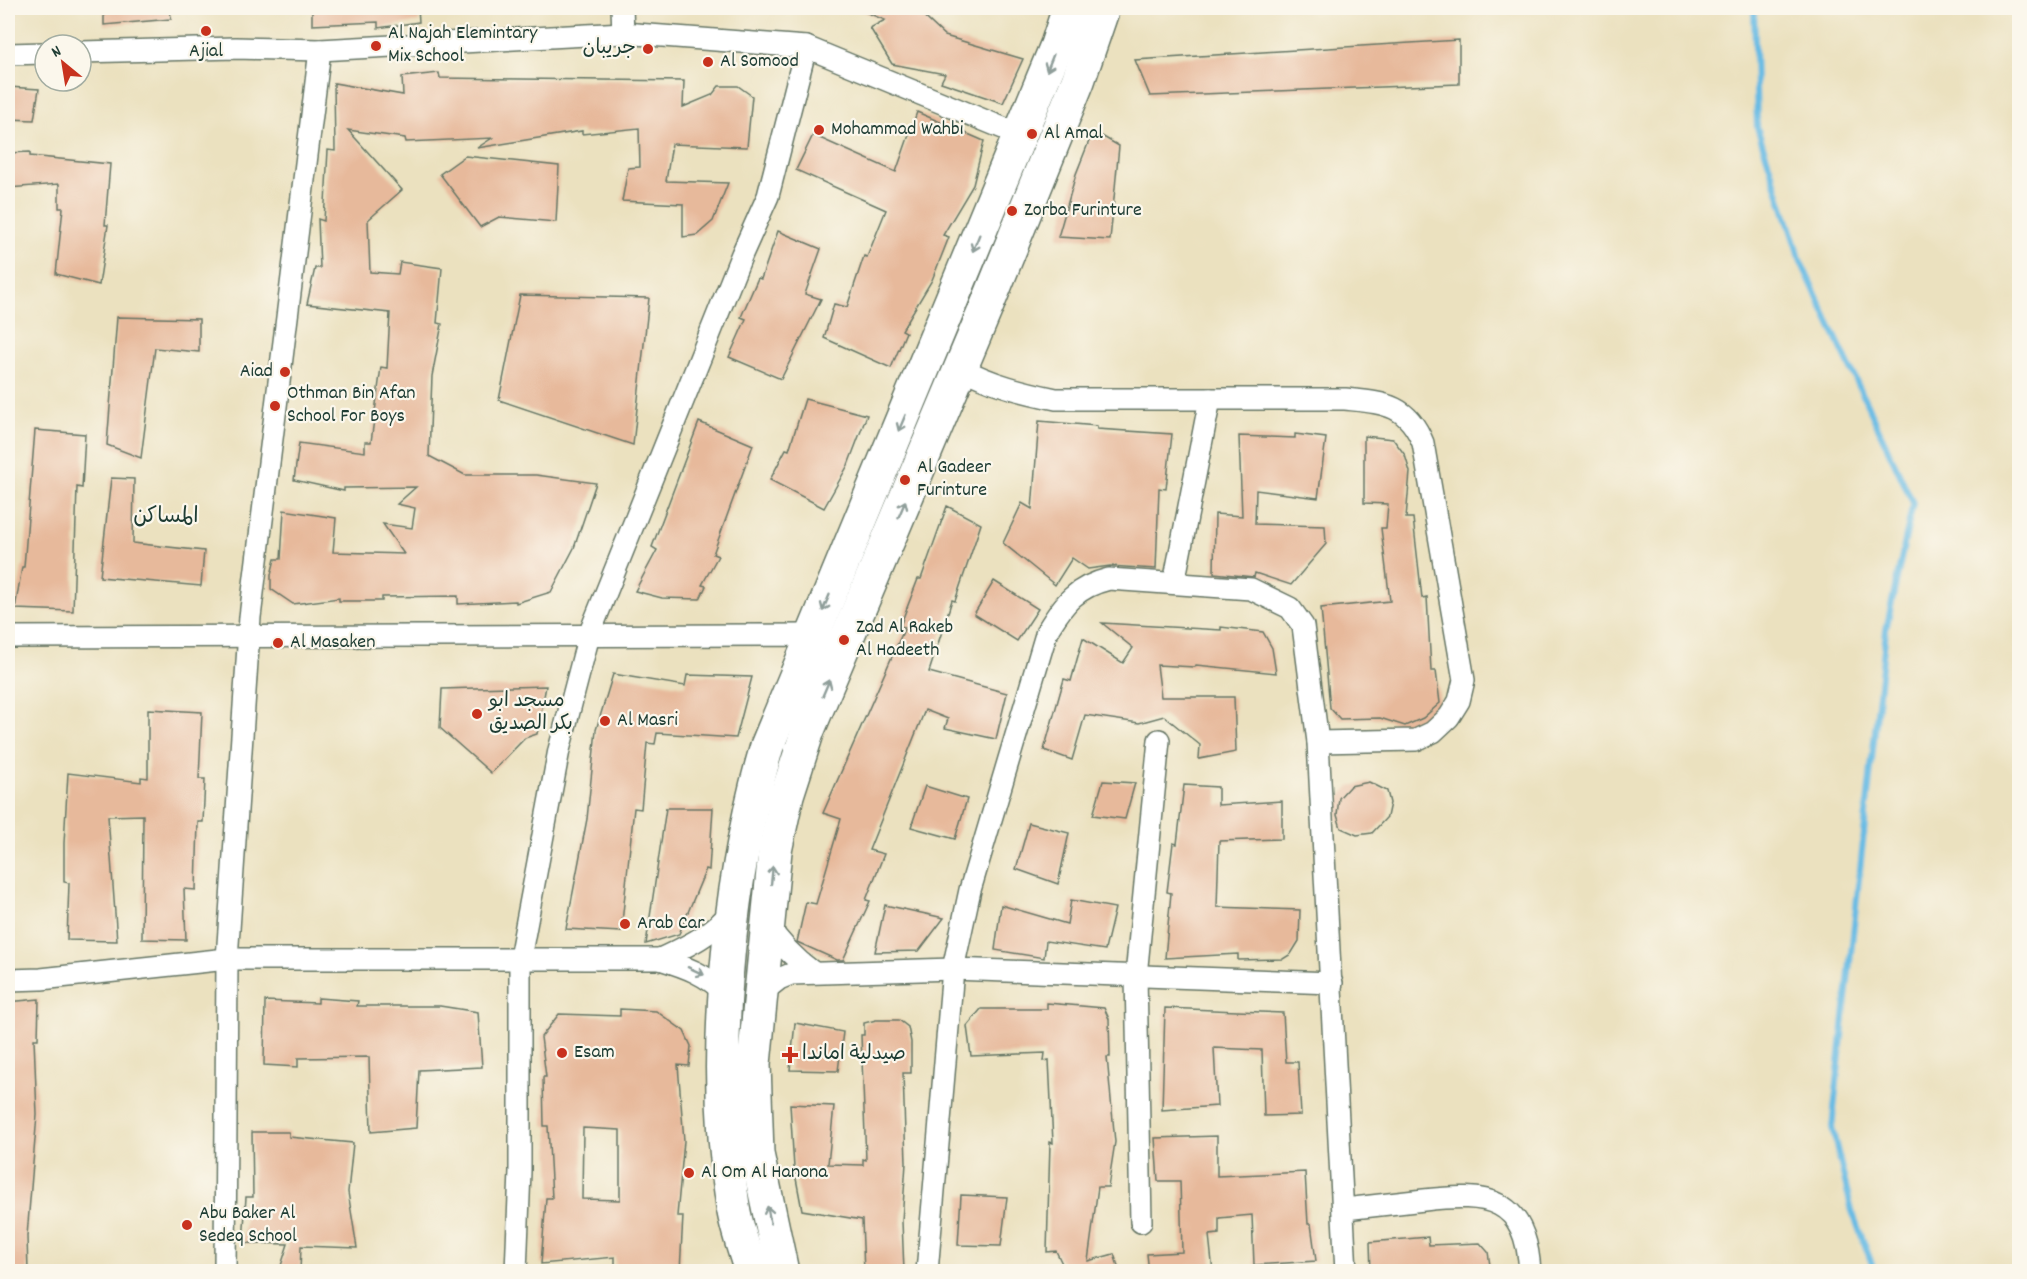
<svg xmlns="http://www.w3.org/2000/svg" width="2027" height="1279" viewBox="0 0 2027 1279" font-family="Dekko,'Playpen Sans Arabic',sans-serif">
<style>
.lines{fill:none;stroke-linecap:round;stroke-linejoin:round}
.stream{stroke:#68bbe4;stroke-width:6}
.building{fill:#e7b99b;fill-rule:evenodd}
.minor-casing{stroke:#667665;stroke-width:24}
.primary-casing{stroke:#667665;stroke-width:36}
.minor{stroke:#fff;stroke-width:21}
.primary{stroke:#fff;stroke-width:33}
.oneway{stroke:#8f9e9a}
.poi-dot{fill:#c8321e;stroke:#fbf7ec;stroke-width:2}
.labels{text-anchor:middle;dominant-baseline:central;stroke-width:4.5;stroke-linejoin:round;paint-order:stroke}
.poi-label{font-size:20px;fill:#1f3d34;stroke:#fbf7ec;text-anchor:start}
.quarter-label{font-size:22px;fill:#1f3d34;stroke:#fbf7ec}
</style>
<rect width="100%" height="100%" fill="#fbf7ec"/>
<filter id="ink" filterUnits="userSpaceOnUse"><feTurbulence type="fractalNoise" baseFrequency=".0167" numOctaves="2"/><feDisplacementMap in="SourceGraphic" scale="12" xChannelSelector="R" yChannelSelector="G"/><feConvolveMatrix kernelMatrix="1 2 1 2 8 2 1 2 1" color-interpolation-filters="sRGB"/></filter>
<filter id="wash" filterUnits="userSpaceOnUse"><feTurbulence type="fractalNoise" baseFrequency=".008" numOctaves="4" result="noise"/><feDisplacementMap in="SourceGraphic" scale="24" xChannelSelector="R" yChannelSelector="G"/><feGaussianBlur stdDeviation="1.35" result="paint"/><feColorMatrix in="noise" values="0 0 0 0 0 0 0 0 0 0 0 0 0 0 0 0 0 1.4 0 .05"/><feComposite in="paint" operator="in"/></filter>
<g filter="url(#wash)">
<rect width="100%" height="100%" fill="#ebe1bf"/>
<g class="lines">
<path class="stream" d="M1754,8L1757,127L1801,262L1913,503L1886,630L1832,1128L1852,1211L1875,1272"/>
</g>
<g id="blocks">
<g class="building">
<path d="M104,8H170L171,19L104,25Z"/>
<path d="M312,8H418L419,22L378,28V22L312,25Z"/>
<path d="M855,8H915L945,36L1023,59L1003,103L941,82L945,74L892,64L870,28L885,20Z"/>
<path d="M1459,40V84L1150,96L1135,60Z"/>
<path d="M439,73L440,78L684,81L683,107L712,95L719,86H738L752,96L747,147L672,144L666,181L728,183L713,221L697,235L683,237V204L622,201L628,168L640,167L639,128L582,134V131L477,148L492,138L406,142L405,138L348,130L402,190L368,220L370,272L398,274L400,262L442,268L437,323L442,324L432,376L429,456L465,475H536L596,483L574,548L551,592L516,603V601L458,604V596L382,597V601H339V598L293,604L271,589V575L275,559H281L284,510L336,518L333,552L404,554L383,524L412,528L415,508L397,504L416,487L344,488V491L294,480L299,443L365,452V442H371L381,367L387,368L390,313L307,304L315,268H320L318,219L324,221L328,150L335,151L334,83L403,95L402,77Z"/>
<path d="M8,87L39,89L34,120L8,119Z"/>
<path d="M917,112L984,141L973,185L943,235L949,237L932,280L902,330L906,332L891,368L824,338L834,304L847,307L864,256L867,257L886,210L796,170L813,135L896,172Z"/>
<path d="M1093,131L1119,146L1110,240L1058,237L1076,174Z"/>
<path d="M30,152V156L110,164L105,225H108L99,285L56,274L63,208H59V184L8,188V153Z"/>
<path d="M465,156L559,166L556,222L499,217L480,227L440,174Z"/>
<path d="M778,231L821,249L805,294L821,299L781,379L729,357L746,319L741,317L758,278L761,279Z"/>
<path d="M520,295L649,298L633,445L499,400Z"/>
<path d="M117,317L199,319V352L155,348L141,458L107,445Z"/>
<path d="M805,399L867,415L848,465L824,508L770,480L786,449L789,450Z"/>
<path d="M1039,421L1097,426V429L1172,434L1166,489L1159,488L1156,569L1110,566L1088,569L1072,558L1055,585L1003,543L1022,503L1032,509Z"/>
<path d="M699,422L753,445L713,554L718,556L702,585L706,586L700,599L662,598L635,591L657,550L652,547Z"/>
<path d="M35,430L85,434L82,488L77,487L73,611L15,609L22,567H24Z"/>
<path d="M1295,434L1326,438L1318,498L1256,490L1255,524L1325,526L1326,544L1291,585L1255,573L1254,577L1214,573L1215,514L1242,516L1239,436L1295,438Z"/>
<path d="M1364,436L1393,439L1405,455L1410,472L1406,518H1413L1422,598L1427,597L1431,671H1436L1440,703L1423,718L1405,726L1380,718L1340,719L1330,708L1321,608L1390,601L1381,528H1386L1388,504L1364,503Z"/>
<path d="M111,478L134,479L133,543L204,551L201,586L100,577Z"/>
<path d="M947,506L981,524L955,601L952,600L929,672L1007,693L996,739L945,728L948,719L925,710L869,850L884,854L866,900L870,901L843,960H837L797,942L806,902L816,904L841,819L823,813L905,627L900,626L918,579H921Z"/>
<path d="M994,581L1038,609L1017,641L974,614Z"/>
<path d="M1102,623L1221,630V627L1263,632L1272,648L1276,673L1196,665L1195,667L1157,665L1161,697H1234L1236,752L1199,759L1200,745L1164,716L1139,723L1085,715L1072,760L1044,750L1064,679L1071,681L1083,638L1123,663L1133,648Z"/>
<path d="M613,674L685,686L687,675L752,677L736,738L657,733L655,744L647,743L641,809L634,808L621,932L566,929L587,819L596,730Z"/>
<path d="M546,686L537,734L525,738L491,773L440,728L442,689Z"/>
<path d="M148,709L202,712L199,779H205L203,822H198L196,890L184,889L186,940L142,939L143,815L108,816L117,941L67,940L69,883L64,882V843L68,773L141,782V777L148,778Z"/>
<path d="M1103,781L1135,783L1125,819L1093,815Z"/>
<path d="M1369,782L1387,791L1390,803L1387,817L1372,833L1357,835L1341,828L1337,815L1339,798L1350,786Z"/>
<path d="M1184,785L1218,787V805L1282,801V839L1219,841L1217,907L1300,910L1299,941L1291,954L1283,959L1238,960V954L1165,958L1171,893L1167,892L1173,843L1177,844Z"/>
<path d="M925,786L967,799L955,839L911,827Z"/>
<path d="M666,808H713L709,870L706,869L679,934L646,944Z"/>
<path d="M1029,823L1069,833L1058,884L1016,869Z"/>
<path d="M1071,900L1115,908L1105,950L1046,941L1044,958L995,950L1001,905L1067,924Z"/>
<path d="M885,905L944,918L919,951L875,952Z"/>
<path d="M318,998L358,1001L357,1006H440L478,1012L482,1067L419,1070L416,1128L371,1132L369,1057L298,1058V1067L264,1065L265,1001L318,1003Z"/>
<path d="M39,999L38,1039H34L37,1115L27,1236L28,1272H8V1002Z"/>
<path d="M1047,1003L1104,1008L1109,1019L1110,1057H1107L1115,1142L1108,1187H1098L1088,1261L1114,1254L1120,1272H1066L1056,1251L1047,1252L1050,1142L1053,1143L1049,1060L1044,1061L1045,1053L971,1056L967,1026L981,1009H1047Z"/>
<path d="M1165,1008L1283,1013L1286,1062H1298L1301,1115L1264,1116L1262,1050L1214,1048L1217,1106L1162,1110Z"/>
<path d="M620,1009L656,1011L684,1031L691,1046L689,1066L678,1065L684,1141L677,1216H683L680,1271H615V1257L541,1264L546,1198H552L548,1126H544L543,1077H546L541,1037L559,1014L620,1016ZM583,1128L620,1130V1200L582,1199Z"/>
<path d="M876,1020H899L908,1027L911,1042V1073H903L906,1163L902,1221L904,1272H864L862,1220L802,1210L794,1168L790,1104L834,1106L828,1164L863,1165V1159L866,1160L861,1035H864V1023Z"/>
<path d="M795,1023L843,1032L838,1071L790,1070Z"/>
<path d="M252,1132H289V1137L353,1143L348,1192L357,1248L301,1246L300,1272H279L288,1244L243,1243L246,1197H253Z"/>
<path d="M1217,1136V1176L1305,1172L1308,1224H1311L1316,1261L1254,1265L1252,1215L1219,1218V1234L1209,1235L1213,1272H1149L1147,1254L1182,1252L1180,1181H1158L1155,1138Z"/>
<path d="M961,1195L1007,1197L1001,1246L958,1245Z"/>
<path d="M1428,1237L1429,1245L1480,1243L1488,1252L1491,1272H1371L1370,1242Z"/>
</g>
</g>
</g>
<g filter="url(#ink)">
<use href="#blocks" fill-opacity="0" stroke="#667665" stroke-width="1.5"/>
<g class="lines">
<g class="minor-casing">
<g id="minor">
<path d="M622,8L623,33"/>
<path d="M81,52L236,48L320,50L623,33L806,47L1020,135"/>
<path d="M8,54L45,53"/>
<path d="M961,368C991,384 1022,392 1056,399H1345C1383,403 1407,403 1423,443L1464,680L1459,701L1449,717L1433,732L1416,740L1318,742"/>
<path d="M1174,583L1210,399"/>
<path d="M8,637L813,635L823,638"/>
<path d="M767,924C780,944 793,958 813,972"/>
<path d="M660,959C688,946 713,934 733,910"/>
<path d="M8,980L41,979L227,959H660C686,967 706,974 726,994"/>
<path d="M760,994L779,979L791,974L953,969L1332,983"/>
<path d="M1345,1209C1371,1206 1398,1203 1424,1200C1487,1193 1526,1196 1530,1272"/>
<path d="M1141,1222L1136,976L1159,740"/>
<path d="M225,1272L227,959L250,617L320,50"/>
<path d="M516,1272L520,1171V958L559,750L589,635L742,254L768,196L806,47"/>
<path d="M927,1272L953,969L970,890L1047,631C1064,603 1076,587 1109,579L1251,589L1290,608L1303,626L1318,742L1346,1272"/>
</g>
</g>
<g class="primary-casing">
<g id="primary">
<path d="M751,1272C745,1250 736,1228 733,1206C710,1065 727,883 767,746L1057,45L1069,8"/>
<path d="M782,1272L757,1154L754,1064L775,851L787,795L808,730L986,308L1078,81L1103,8"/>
</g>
</g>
<use href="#minor" class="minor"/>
<use href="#primary" class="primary"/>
</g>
<defs><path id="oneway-shaft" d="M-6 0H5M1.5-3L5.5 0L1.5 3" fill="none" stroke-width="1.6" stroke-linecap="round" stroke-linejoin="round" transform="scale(1.5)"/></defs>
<g class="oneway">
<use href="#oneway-shaft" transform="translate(1050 63) rotate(112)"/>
<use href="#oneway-shaft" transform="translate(976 243) rotate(112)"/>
<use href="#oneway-shaft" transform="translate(902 423) rotate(113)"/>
<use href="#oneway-shaft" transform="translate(902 509) rotate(-67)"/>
<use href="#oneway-shaft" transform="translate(826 603) rotate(113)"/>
<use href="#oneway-shaft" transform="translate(826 688) rotate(-67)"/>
<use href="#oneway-shaft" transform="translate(772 875) rotate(-84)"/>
<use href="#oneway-shaft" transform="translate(696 971) rotate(25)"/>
<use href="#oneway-shaft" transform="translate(769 1215) rotate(-101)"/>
</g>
</g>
<g class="poi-dot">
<circle cx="206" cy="31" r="6"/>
<circle cx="376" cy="46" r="6"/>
<circle cx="648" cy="49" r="6"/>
<circle cx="708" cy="62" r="6"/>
<circle cx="819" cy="130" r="6"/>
<circle cx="1032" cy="134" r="6"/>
<circle cx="1012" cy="211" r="6"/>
<circle cx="285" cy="372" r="6"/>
<circle cx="275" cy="406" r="6"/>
<circle cx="905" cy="480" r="6"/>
<circle cx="844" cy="640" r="6"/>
<circle cx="278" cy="643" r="6"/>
<circle cx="477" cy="714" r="6"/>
<circle cx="605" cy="721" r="6"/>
<circle cx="625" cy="924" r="6"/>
<circle cx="562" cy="1053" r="6"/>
<path d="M787 1046h6v6h6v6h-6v6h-6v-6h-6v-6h6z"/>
<circle cx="689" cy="1173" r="6"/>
<circle cx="187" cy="1225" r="6"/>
</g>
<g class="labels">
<g class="poi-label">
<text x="388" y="34">Al Najah Elemintary<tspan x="388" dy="23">Mix School</tspan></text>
<text x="636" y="49" text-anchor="end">جريبان</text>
<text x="206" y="52" text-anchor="middle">Ajial</text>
<text x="720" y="62">Al Somood</text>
<text x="831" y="130">Mohammad Wahbi</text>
<text x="1044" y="134">Al Amal</text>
<text x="1024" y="211">Zorba Furinture</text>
<text x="273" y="372" text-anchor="end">Aiad</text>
<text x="287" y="394">Othman Bin Afan<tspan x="287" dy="23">School For Boys</tspan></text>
<text x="917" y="468">Al Gadeer<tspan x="917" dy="23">Furinture</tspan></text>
<text x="856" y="628">Zad Al Rakeb<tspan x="856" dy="23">Al Hadeeth</tspan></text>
<text x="290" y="643">Al Masaken</text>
<text x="489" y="702">مسجد ابو<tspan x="489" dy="23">بكر الصديق</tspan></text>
<text x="617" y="721">Al Masri</text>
<text x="637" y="924">Arab Car</text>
<text x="574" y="1053">Esam</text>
<text x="802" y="1055">صيدلية اماندا</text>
<text x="701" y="1173">Al Om Al Hanona</text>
<text x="199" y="1214">Abu Baker Al<tspan x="199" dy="23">Sedeq School</tspan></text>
</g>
<g class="quarter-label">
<text x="166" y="517">المساكن</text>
</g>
</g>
<rect width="2027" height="1279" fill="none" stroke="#fbf7ec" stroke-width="30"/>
<g transform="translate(63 63) rotate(330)"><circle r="28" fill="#fbf7ec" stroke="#a3ada2" stroke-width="1.5"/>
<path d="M0-4.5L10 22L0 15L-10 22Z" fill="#c8321e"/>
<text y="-9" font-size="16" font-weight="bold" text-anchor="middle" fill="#1f3d34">N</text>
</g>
</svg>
